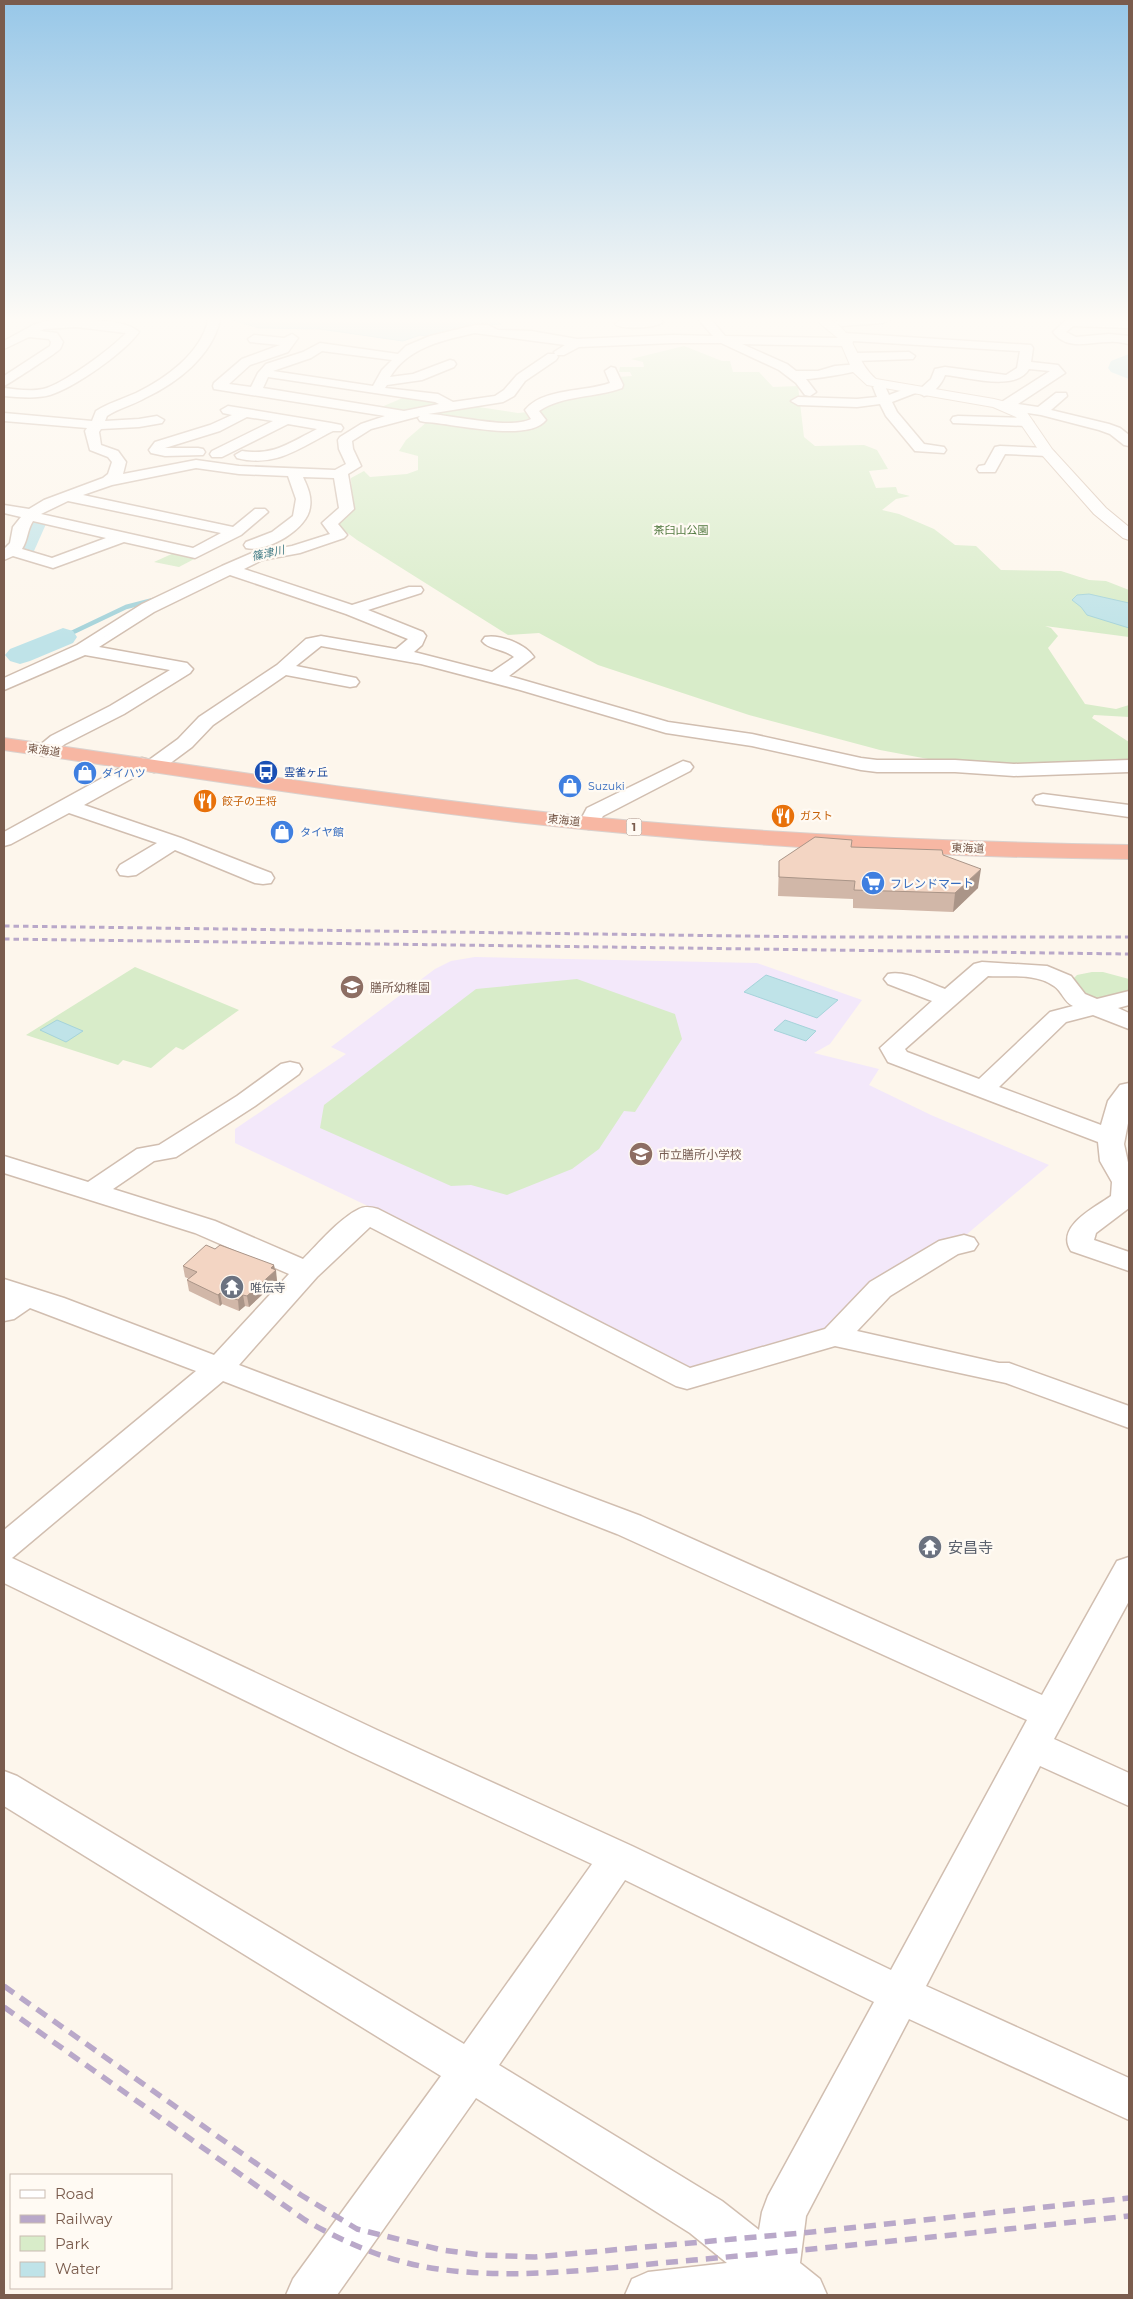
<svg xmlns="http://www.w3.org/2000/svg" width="1133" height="2299" viewBox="0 0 1133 2299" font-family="Montserrat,'Noto Sans JP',sans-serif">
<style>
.education{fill:#f3e8fa}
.green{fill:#d8ecc9}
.water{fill:#bfe3e8;stroke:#a5d3da}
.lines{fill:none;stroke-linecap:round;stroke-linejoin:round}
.stream{stroke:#a5d3da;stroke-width:4.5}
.river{fill:#bfe3e8;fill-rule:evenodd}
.street-casing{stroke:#d1beb0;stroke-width:3}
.secondary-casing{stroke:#d6c0b0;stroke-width:2}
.highway-casing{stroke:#dad1cd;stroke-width:2}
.street{fill:#fff;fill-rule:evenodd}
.secondary{fill:#fff;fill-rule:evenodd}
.highway{fill:#f7b7a3;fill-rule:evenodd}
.rail-far1{stroke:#b9a8c9;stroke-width:3;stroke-dasharray:5.5 4;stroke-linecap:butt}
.rail{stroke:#b9a8c9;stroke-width:5.5;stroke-dasharray:12 8;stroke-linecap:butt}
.wall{fill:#d1b7a8}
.shaded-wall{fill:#aa9588}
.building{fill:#f3d5c3;stroke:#aa9588}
.labels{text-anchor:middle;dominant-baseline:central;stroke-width:4.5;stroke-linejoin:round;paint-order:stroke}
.far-park-label{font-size:11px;fill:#537a41;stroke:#fffaf3}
.far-water-label{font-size:11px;font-style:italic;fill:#437c86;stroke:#fffaf3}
.far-street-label{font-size:11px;fill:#7a5c4d;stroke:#fffaf3}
.far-transit-label{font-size:11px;fill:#164399;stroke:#fffaf3;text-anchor:start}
.far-shop-label{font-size:11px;fill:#366cbe;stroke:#fffaf3;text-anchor:start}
.far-food-label{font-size:11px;fill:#c56008;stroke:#fffaf3;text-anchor:start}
.shield{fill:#fffaf3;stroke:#a28b7f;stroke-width:1}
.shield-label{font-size:11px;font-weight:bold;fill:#7a5c4d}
.shop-label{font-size:12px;fill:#366cbe;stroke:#fffaf3;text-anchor:start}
.education-label{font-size:12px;fill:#785e54;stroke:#fffaf3;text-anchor:start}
.worship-label{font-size:12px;fill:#5b616d;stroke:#fffaf3;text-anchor:start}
.near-worship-label{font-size:15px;fill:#5b616d;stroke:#fffaf3;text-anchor:start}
</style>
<rect width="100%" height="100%" fill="#fdf6ec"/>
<path class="education" d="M475,957L757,963L862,1000L830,1044L814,1053L879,1069L869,1085L931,1115L1049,1165L960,1240L828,1329L703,1370L680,1369L389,1216L235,1143V1129L346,1054L331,1047L435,969L451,961Z"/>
<g class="green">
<path d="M684,346L722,361H730L733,372H759L773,387L798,386L804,437L815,446L864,445L877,450L888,469L869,471L876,488L896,487L898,493L910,496L896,499L882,510L899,514L934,529L955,545L976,546L1001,570L1061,571L1089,580L1106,581L1129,590V637L1045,626L1051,628L1058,636L1048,648L1085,704L1116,709L1129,705V717L1094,715L1092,718L1129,742V762L1045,765L955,764L880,750L749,715L598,665L539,633L508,635L357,540L338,526L340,520L352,509L351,478L364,471L370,477L407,474L418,470V456L399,451L406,440L428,421L426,414L472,406L518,413L539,411L557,399L608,392L620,385L618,377L632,376L630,372H619L620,367H644L643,362L631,359Z"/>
<path d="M405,397L433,400L439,404L401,412L379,408Z"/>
<path d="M176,552L198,557L179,567L154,562Z"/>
<path d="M135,967L239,1010L183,1050L176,1047L151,1068L123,1060L118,1065L26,1035Z"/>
<path d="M1092,972H1103L1129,979V991L1097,1000L1085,997L1073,979L1077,975Z"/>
<path d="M577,979L675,1014L682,1039L635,1112L624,1111L599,1149L572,1169L507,1195L471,1185L451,1186L320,1128L324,1105L476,989Z"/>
</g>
<g class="water">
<path d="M230,317L458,319L500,317L497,321L501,324L468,327L430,337L420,335L403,341L320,329L259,328L232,320Z"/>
<path d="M1089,594L1129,603V628L1087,615L1081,607L1072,600L1077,595Z"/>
<path d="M766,975L838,1000L817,1018L744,992Z"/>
<path d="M57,1020L83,1031L66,1042L40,1030Z"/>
<path d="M785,1020L816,1031L806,1041L774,1030Z"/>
</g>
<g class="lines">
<path class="stream" d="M63,637L126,607L157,599"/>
<g class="river">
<path d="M1129,354V379L1111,372L1108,368L1111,361Z"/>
<path d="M33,516L42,519L46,524L34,551L25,553L16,551L12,545L24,519Z"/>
<path d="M63,628L73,631L77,637L73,643L30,661L20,664L10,661L5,655L10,649Z"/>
</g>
<g class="street-casing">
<g id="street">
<path d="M203,317H218L220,320C212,356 177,383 145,398C133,405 119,408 107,416L105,421L139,419L157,416L164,420L162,423L139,427L101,429L99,432L101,445L118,451L126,462L123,474L196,460L239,466L335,470L346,464L339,449L338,440L340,437L361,424L385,416L214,389L213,386L214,383L242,359L280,345L250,342L248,339L254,335L284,338L292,334L298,338L288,352L250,365L229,384L251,387L258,373L266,364L303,352L320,343L398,354L406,346L430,336L475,325H488L498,330L531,331L577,339L673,335L713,336L696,317H709L725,336L839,338L840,334L844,333L1031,345L1033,348L1031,362L1058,365L1065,373L1018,404L1038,407L1056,393H1066L1067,396L1051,410L1109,424L1120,428L1129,435V446L1124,445L1110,434L1099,430L1041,415L1000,409L998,406L1000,403L1050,371L1029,369C1016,392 967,377 945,375C942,384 933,394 924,396L918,392L892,402L897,412L924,444L944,447L946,450L944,453L915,451L886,416L880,404L857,407L798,405L791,401L798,397L857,399L877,397L873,387L879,383L884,384L889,395L913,386L919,390L931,379L935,369L945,367L1006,375L1017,368L1020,351L853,341L852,345L848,346L742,344L787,364L796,371H818L835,366L859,364L865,368C861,372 815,379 806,379L816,392L810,396L805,395L796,383L779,370L721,343H673L579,347L564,355H557L558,357L556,360L525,381L514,396L503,402L428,414C454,415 510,430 531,419L525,410C542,388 586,392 610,383L605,371L611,367L615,368L623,385L622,388C595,398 563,395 539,411L546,420C528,443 452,423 425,422L420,421L418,418L420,416L371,429L352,441L353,449L361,466L348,474L354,509L338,524L347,535L344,538L300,553L262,560L244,569L352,605L409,587H421L423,590L421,593L368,610L423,632L426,636L422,645L414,652L492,672L514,657C505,649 489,650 482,641L485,637C500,634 525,644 534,657L509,676L668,722L752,734L861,758L877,760H955L1014,764L1129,760V772L1014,776L955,772H877L861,770L752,746L666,733L520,690L421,664L321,646L296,666L356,678L359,682L356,686L350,687L286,675L213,725L192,747L161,770L154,772L147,770L84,805L181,838L271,873L274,878L271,883L263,884L255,883L175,850L136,875L128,876L120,875L117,870L120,865L157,843L69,813L11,844L4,846V832L135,760L142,758L149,760L178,739L199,717L277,665L306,639L321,636L396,649L408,639L346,614L230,575L154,612L99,647L187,663L193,669L190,673L124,714L65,744L51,754L44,756L37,754L34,750L51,736L110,706L170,670L85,655L4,690V678L77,645L142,604L222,566L252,553L292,546L330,534L322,523L339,508L334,478L303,477C307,486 312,496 310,507C308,529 267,553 246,548L244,545L246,542L272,532L293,516L296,499L288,476L239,474L196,468L112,485L83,495L233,527L255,509H265L268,512L241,535L195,558L124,542L53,568L13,556L4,560V549L10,543L13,527L21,517L4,513V505L29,509L44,500L103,478L108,474L112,462L108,457L90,450L85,431L87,428L4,421V413L92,421L96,411L101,408C112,402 125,398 136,393C165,379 200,354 208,321ZM475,333L565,345L554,352L555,354H548L517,375L504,390L495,396L453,402L438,394L385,388L387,385L422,380L454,367L456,364L454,361L450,360L413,374L390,377C408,347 444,340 475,333ZM322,351L392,360L382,370L373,386L273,371L311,358ZM268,377L435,402L439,404L404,411L263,388ZM68,501L221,533L193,548L41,514ZM33,521L106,538L52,558L22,549C28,540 27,530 33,521Z"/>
<path d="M646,317H659L663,322C657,328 621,330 615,324L621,320L648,319Z"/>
<path d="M896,317L883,323L841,326L835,322L841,318Z"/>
<path d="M1070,318L1129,321V328L1073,326L1066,332L1076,337L1109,334L1129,336V344C1123,343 1116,341 1109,342C1089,342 1067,351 1053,332L1066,320Z"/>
<path d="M52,320C71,319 126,318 139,332C125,352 74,388 50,395C36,399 19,397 4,396V388C16,389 30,392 43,389C62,385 111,349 126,333L76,327L44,329L40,331L57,333L63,342C62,344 61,348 60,349C58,352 7,385 4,386V376L50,346L51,342L49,339L29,337L4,349V341L35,324Z"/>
<path d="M909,352L915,356L913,359L855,361L849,357L855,353Z"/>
<path d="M228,406L331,423L341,425L343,428L341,431H333C299,448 276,468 237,458L235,455L242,451C274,456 289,443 317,429L288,424L222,457H212L210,454L212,451L273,421L247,417L220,431L165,448H198L203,449L205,452L203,455L165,456L151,453L149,450L155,442L210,425L232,415L223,413L221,410Z"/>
<path d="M958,416L1026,418L1033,422L1026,426L953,423L951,420L953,417Z"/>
<path d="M1000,446L1047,448L1054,452L1047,456L1005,454L995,472H979L977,469L979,466L985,465L995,447Z"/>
<path d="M683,761L690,763L693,767L690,771L603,816L596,827L589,829L582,827L579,823L587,808Z"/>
<path d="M1043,794L1129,805V817L1036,804L1033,800L1036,796Z"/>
<path d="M982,962L1047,966L1071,976L1085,994L1097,999L1129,991V1005L1118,1008L1129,1013V1029L1093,1015L1066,1022L999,1087L1101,1125L1108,1101L1120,1085L1129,1083V1118L1124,1144L1129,1167V1208L1096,1233L1094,1240L1129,1252V1271L1071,1251C1055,1227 1094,1208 1111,1196L1112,1182L1100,1161L1098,1142L888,1062L880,1048L932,1001L888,984L884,979L888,974C906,970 928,983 945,989L974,964ZM988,976C1009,977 1036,973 1054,986C1062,991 1064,1002 1073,1006L1050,1012L979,1079L907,1052L905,1049Z"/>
<path d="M290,1062L299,1064L302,1069L299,1074L255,1106L176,1157L154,1161L113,1189L215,1221L303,1259C318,1244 340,1218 359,1209C365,1206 371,1207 378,1209L690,1368L825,1329L870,1282L939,1241L964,1235L974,1238L978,1244L974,1250L958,1254L890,1296L857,1331L999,1363H1009L1129,1406V1428L1006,1383L835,1346L687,1389L676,1386L370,1227L317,1277L239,1365L641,1516L1042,1695L1117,1561L1129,1557V1601L1054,1739L1129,1773V1806L1040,1766L926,1986L1129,2078V2120L909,2019L806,2216L800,2263L820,2279L827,2295H625L632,2279L648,2272L727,2263L690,2233L476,2098L337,2295H286L293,2279L441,2076L4,1806V1771L17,1776L464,2044L592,1864L351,1752L4,1583V1530L196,1371L30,1308L14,1319L4,1321V1279L64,1298L214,1355L289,1274L195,1233L4,1173V1156L88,1182L137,1149L159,1145L237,1096L281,1064ZM223,1381L617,1534L1027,1720L891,1970L632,1846L377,1730L12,1558ZM625,1880L874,2002L768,2196L762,2212L759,2230L722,2201L499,2065Z"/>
</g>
</g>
<g class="secondary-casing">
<path id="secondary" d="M812,317C855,317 851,358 876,379L994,399L1010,403L1026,411L1052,449L1106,508L1129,527V540L1123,538L1094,514L1042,455L1016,417L993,407L867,385L853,372L839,339Z"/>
</g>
<g class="highway-casing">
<path id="highway" d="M4,738C199,766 394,797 590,817C769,834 949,842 1129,845V859C925,857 720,845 516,822C345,802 175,775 4,750Z"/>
</g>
<use href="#street" class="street"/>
<use href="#secondary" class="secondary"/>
<use href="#highway" class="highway"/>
<g class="rail-far1">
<path d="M4,926L817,937H1129"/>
<path d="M4,939L1129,954"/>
</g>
<g class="rail">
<path d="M4,1986L301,2195L357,2229L442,2250L482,2255L535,2257L812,2232L1129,2198"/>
<path d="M4,2007L305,2220C347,2244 389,2262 438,2269C523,2281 609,2267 694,2260C839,2247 984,2232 1129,2216"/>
</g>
</g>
<g class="wall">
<path d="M851,847L943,855L978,888L953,912L853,908V899L778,896L779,861Z"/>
<path d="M215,1249L274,1265L277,1281L249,1307L245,1306L239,1311L222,1304L220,1306L189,1291L187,1280L189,1279L185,1277L183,1266Z"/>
</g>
<g class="shaded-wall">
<path d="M981,869L978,888L953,912L955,893Z"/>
<path d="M274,1265L275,1271L276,1270L277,1281L249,1307L247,1296Z"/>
<path d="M220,1293L222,1304L220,1306L218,1295Z"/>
<path d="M243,1295L245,1306L239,1311L238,1300Z"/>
</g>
<g class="building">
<path d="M815,837L852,840L851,847L942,850L943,855L981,869L955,893L854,890L855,881L779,877V861Z"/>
<path d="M206,1245L215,1249L220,1245L274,1265L271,1268L276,1270L247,1296L243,1295L238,1300L220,1293L218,1295L187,1280L197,1272L183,1266Z"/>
</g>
<linearGradient id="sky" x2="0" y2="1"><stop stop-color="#97c7e8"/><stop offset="0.5" stop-color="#fefbf6"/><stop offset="1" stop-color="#fefbf6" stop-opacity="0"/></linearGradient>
<rect width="1133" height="639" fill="url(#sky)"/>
<defs>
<g id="bus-disc" transform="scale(1.25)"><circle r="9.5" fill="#1a4fb4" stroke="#fffaf3"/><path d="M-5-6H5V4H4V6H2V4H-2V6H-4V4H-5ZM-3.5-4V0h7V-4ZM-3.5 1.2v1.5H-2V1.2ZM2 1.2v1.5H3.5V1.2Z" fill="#fff"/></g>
<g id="shop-disc" transform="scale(1.25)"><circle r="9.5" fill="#3f7fe0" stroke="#fffaf3"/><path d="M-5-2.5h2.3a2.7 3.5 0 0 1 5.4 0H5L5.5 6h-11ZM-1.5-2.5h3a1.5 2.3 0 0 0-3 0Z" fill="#fff"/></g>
<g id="restaurant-disc" transform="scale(1.25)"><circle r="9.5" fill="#e8710a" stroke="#fffaf3"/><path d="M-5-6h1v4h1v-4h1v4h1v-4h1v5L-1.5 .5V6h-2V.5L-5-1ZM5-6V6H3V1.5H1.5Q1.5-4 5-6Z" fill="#fff"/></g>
<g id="supermarket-disc" transform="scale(1.25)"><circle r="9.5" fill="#3f7fe0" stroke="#fffaf3"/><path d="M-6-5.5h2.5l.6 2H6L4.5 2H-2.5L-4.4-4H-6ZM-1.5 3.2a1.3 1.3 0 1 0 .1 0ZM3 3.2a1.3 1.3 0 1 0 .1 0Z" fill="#fff"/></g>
<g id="school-disc" transform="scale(1.25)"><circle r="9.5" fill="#8d6e63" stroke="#fffaf3"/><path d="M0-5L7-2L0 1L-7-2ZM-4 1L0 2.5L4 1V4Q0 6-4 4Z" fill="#fff"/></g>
<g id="temple-disc" transform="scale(1.25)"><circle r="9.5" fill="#6b7280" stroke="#fffaf3"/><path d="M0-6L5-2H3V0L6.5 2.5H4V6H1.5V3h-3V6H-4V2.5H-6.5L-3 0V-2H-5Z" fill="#fff"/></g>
</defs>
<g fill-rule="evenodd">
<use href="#bus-disc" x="266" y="772"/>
<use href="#shop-disc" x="85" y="773"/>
<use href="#shop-disc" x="570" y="786"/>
<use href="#restaurant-disc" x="205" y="801"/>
<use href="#restaurant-disc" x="783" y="816"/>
<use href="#shop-disc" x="282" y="832"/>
<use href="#supermarket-disc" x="873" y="883"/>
<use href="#school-disc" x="352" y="987"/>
<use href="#school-disc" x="641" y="1154"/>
<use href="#temple-disc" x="232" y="1287"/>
<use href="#temple-disc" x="930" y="1547"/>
</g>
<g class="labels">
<g class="far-park-label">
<text x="681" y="530">茶臼山公園</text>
</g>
<g class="far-water-label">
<text transform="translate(268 553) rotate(-13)">篠津川</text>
</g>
<g class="far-street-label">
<text transform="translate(44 750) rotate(8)">東海道</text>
<text transform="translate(564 820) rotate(6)">東海道</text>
<text transform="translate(968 848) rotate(2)">東海道</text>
</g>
<g class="far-transit-label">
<text x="284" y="772">雲雀ヶ丘</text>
</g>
<g class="far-shop-label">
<text x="102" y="773">ダイハツ</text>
<text x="588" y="786">Suzuki</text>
<text x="300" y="832">タイヤ館</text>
</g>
<g class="far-food-label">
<text x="222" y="801">餃子の王将</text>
<text x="800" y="816">ガスト</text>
</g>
<rect class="shield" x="626.5" y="818.5" width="15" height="17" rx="4"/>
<g class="shield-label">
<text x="634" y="827">1</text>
</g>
<g class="shop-label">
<text x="890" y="883">フレンドマート</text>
</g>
<g class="education-label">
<text x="370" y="987">膳所幼稚園</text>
<text x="658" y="1154">市立膳所小学校</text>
</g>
<g class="worship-label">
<text x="250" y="1287">唯伝寺</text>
</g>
<g class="near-worship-label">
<text x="948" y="1547">安昌寺</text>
</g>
</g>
<rect width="1133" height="2299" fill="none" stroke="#7a5c4d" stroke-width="10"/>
<rect x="10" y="2174" width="162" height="115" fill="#fffaf3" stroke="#cabbb1"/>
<rect x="20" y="2190" width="25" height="8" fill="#ffffff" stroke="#cabbb1"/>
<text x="55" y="2199" font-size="15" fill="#7a5c4d">Road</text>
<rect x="20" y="2215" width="25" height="8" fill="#b9a8c9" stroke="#cabbb1"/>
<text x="55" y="2224" font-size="15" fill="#7a5c4d">Railway</text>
<rect x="20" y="2236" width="25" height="15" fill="#d8ecc9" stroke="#cabbb1"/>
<text x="55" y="2249" font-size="15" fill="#7a5c4d">Park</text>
<rect x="20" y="2262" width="25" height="15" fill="#bfe3e8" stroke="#cabbb1"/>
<text x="55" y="2274" font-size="15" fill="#7a5c4d">Water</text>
</svg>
